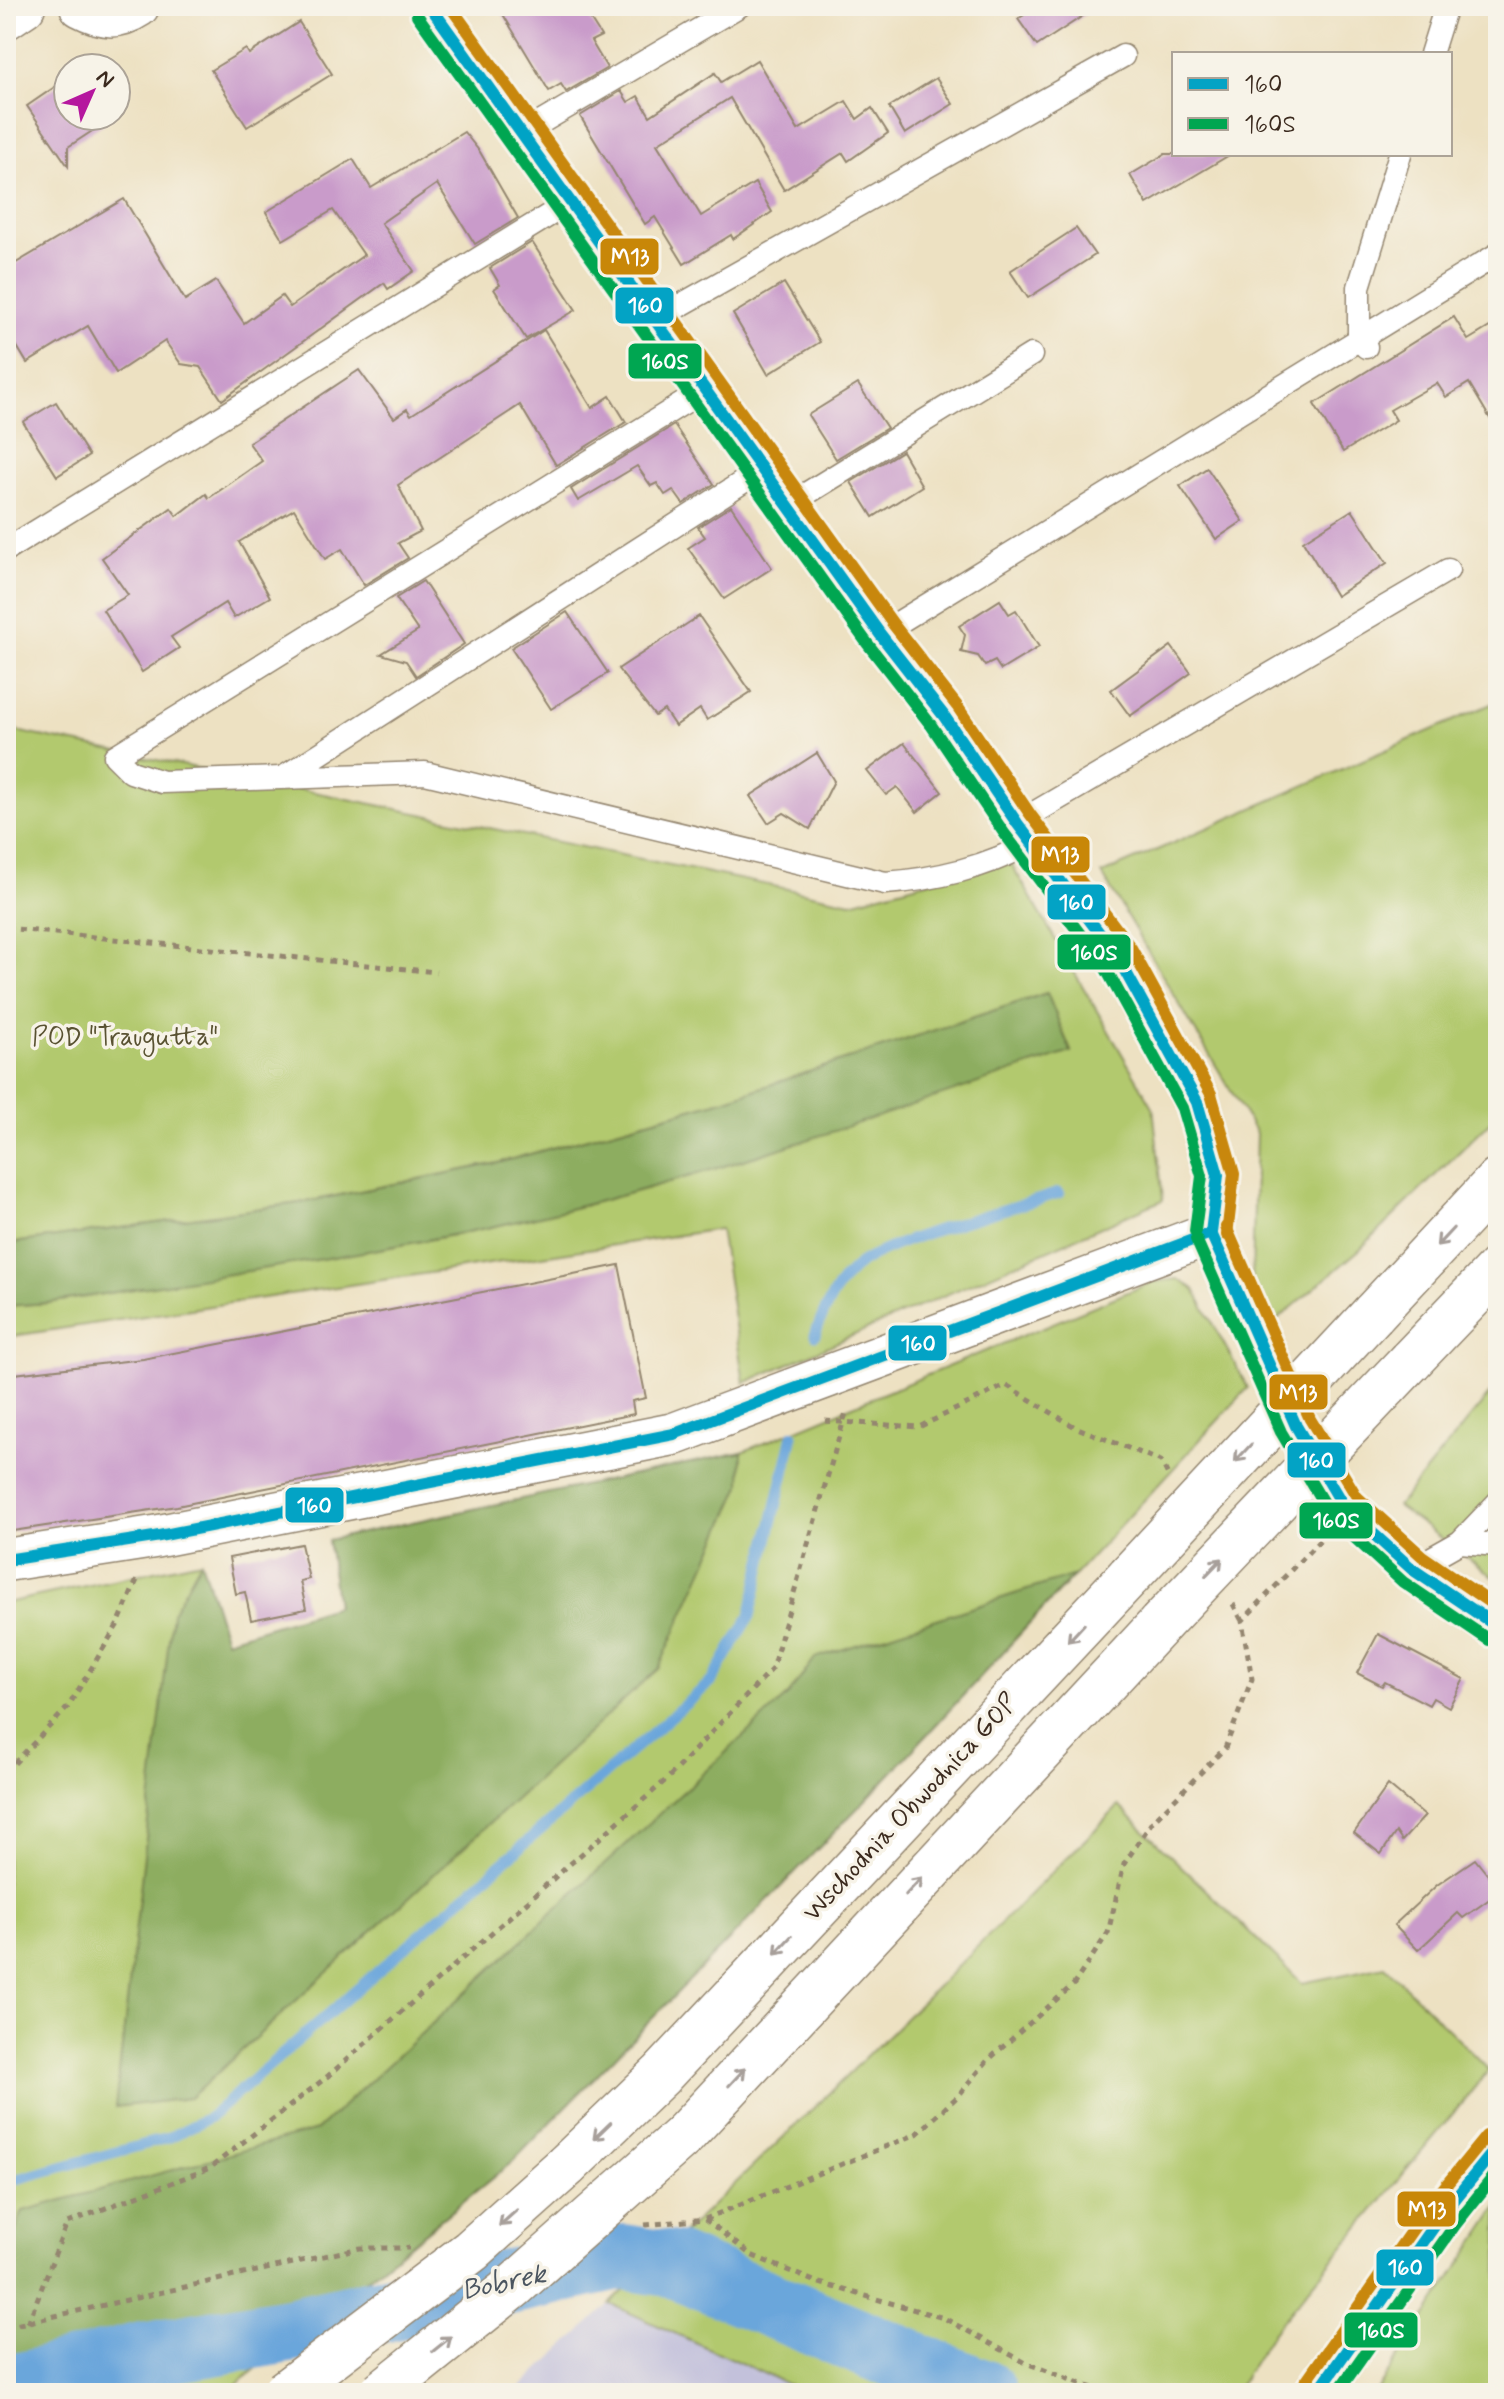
<svg xmlns="http://www.w3.org/2000/svg" width="1504" height="2399" viewBox="0 0 1504 2399" font-family="Mynerve,sans-serif">
<style>
.industrial{fill:#c3c1db}
.green{fill:#b2c96e;stroke:#767a46;stroke-width:2}
.forest{fill:#8dad61;stroke:#646c40;stroke-width:2}
.lines{fill:none;stroke-linecap:round;stroke-linejoin:round}
.stream{stroke:#6aa6db;stroke-width:11}
.river{stroke:#6aa6db;stroke-width:66}
.building{fill:#c99bca}
.lane-casing{stroke:#948670;stroke-width:25}
.street-casing{stroke:#948670;stroke-width:45}
.highway-casing{stroke:#948670;stroke-width:47}
.path{stroke:#948670;stroke-width:5;stroke-dasharray:6 6;stroke-linecap:butt}
.lane{stroke:#fff;stroke-width:22}
.street{stroke:#fff;stroke-width:42}
.highway{stroke:#fff;stroke-width:44}
.highway-bridge-casing{stroke:#948670;stroke-width:47;stroke-linecap:butt}
.highway-bridge{stroke:#fff;stroke-width:44}
.bus-1-casing{stroke:#f7f3e8;stroke-width:18}
.bus-2-casing{stroke:#f7f3e8;stroke-width:18}
.bus-3-casing{stroke:#f7f3e8;stroke-width:18}
.bus-1{stroke:#03a3c5;stroke-width:12}
.bus-2{stroke:#00a651;stroke-width:12}
.bus-3{stroke:#c88708;stroke-width:12}
.oneway{stroke:#a79f9a}
.labels{text-anchor:middle;dominant-baseline:central;stroke-width:7;stroke-linejoin:round;paint-order:stroke}
.park-label{font-size:26px;fill:#595232;stroke:#f7f3e8}
.street-label{font-size:26px;fill:#3b2a1e;stroke:#f7f3e8}
.water-label{font-size:28px;font-style:italic;fill:#4b5560;stroke:#f7f3e8}
.line-badge{stroke:#f7f3e8;stroke-width:3}
.badge-label{font-size:22px;text-anchor:middle;font-weight:bold;fill:#fff}
</style>
<rect width="100%" height="100%" fill="#f7f3e8"/>
<filter id="ink" filterUnits="userSpaceOnUse"><feTurbulence type="fractalNoise" baseFrequency=".0125" numOctaves="2"/><feDisplacementMap in="SourceGraphic" scale="16" xChannelSelector="R" yChannelSelector="G"/><feConvolveMatrix kernelMatrix="1 2 1 2 8 2 1 2 1" color-interpolation-filters="sRGB"/></filter>
<filter id="wash" filterUnits="userSpaceOnUse"><feTurbulence type="fractalNoise" baseFrequency=".006" numOctaves="4" result="noise"/><feDisplacementMap in="SourceGraphic" scale="32" xChannelSelector="R" yChannelSelector="G"/><feGaussianBlur stdDeviation="1.8" result="paint"/><feColorMatrix in="noise" values="0 0 0 0 0 0 0 0 0 0 0 0 0 0 0 0 0 1.4 0 .05"/><feComposite in="paint" operator="in"/></filter>
<g filter="url(#wash)">
<rect width="100%" height="100%" fill="#ede1c2"/>
<path class="industrial" d="M610,2304L807,2393H514Z"/>
<g class="green">
<path d="M1498,701V1114L1358,1251L1277,1320L1252,1281L1256,1133L1102,874Z"/>
<path d="M6,729L851,902L1009,860L1153,1107L1163,1200L744,1383L720,1229L6,1337V1306L48,1303L427,1240L586,1205L755,1156L1071,1051L1046,993L727,1099L498,1163L306,1202L6,1244Z"/>
<path d="M1178,1279L1194,1289L1248,1388L883,1782L512,2162L226,2393H6V1603L201,1561L226,1640L337,1606L328,1540L742,1452L1152,1282Z"/>
<path d="M1498,1384V1580L1397,1506Z"/>
<path d="M1119,1806L1302,1983L1385,1966L1489,2070L1272,2333L1234,2393H807L610,2304L852,2071Z"/>
<path d="M1498,2207V2393H1375Z"/>
</g>
<g class="forest">
<path d="M1047,993L1071,1052C910,1105 750,1163 585,1205C409,1250 228,1273 48,1303L6,1306V1244L306,1202L498,1163L727,1099Z"/>
<path d="M742,1452L741,1486L659,1668L190,2098L115,2107L172,1613L201,1561L226,1640L337,1606L328,1540Z"/>
<path d="M1074,1575L883,1782L512,2162L359,2285L6,2363V2255L23,2211L317,2130L789,1694L815,1658Z"/>
</g>
<g class="lines">
<g class="stream">
<path d="M815,1335C825,1308 837,1280 861,1263C906,1234 1005,1211 1059,1193"/>
<path d="M6,2182L168,2138L210,2117L712,1681L750,1616L793,1435"/>
</g>
<path class="river" d="M6,2389L143,2355L294,2329L623,2257L675,2265L984,2393"/>
</g>
<g id="blocks">
<g class="building">
<path d="M498,6H582L601,36L591,41L607,68L566,92L561,84L549,91Z"/>
<path d="M1038,6H1098L1037,46L1018,19Z"/>
<path d="M299,22L332,74L247,127L211,70L246,49L249,54Z"/>
<path d="M757,60L798,130L846,101L857,119L872,108L888,133L848,161L843,153L784,190L730,98L657,144L701,216L755,183L772,212L733,239L731,235L684,264L655,217L645,224L580,116L621,91L628,102L638,96L650,116L715,73L721,82Z"/>
<path d="M68,78V116H115L68,147V166L27,106Z"/>
<path d="M936,78L953,104L905,134L889,107Z"/>
<path d="M464,132L480,152L518,218L475,244L437,184L381,223L414,271L388,289L384,283L222,400L200,367L181,364L165,341L116,373L88,326L27,363L6,328V269L124,199L185,300L216,281L244,323L282,296L290,307L364,255L333,210L283,240L266,212L353,159L371,188Z"/>
<path d="M1165,154H1231L1147,204L1130,175Z"/>
<path d="M1076,228L1095,255L1028,298L1010,271Z"/>
<path d="M532,242L576,310L526,339L494,289L500,285L490,268Z"/>
<path d="M784,283L820,342L768,374L733,314Z"/>
<path d="M1454,317L1468,340L1498,322V432L1469,383L1446,397L1437,383L1390,410L1396,420L1343,452L1314,404Z"/>
<path d="M544,330L592,408L610,396L626,422L556,465L520,405L398,485L421,531L398,543L408,558L364,585L342,549L325,559L294,509L239,542L270,597L234,618L225,603L171,637L179,648L142,672L103,610L128,595L102,558L171,508L177,516L206,494L209,498L262,461L249,443L359,370L394,418L407,409L411,415Z"/>
<path d="M858,384L887,428L836,459L808,415Z"/>
<path d="M56,402L89,456L57,476L23,422Z"/>
<path d="M674,425L714,484L683,504L673,490L665,495L657,483L651,486L637,466L578,501L571,489Z"/>
<path d="M902,451L922,486L873,517L851,482Z"/>
<path d="M1207,468L1243,521L1216,539L1180,486Z"/>
<path d="M731,506L772,568L724,599L688,548L705,537L698,527Z"/>
<path d="M1352,510L1387,563L1336,596L1303,541Z"/>
<path d="M423,581L464,644L416,676L406,661L381,654L418,631L396,598Z"/>
<path d="M1000,600L1009,614L1016,610L1039,647L1001,670L995,661L985,666L978,656L961,652L965,635L959,626Z"/>
<path d="M567,612L608,673L551,709L511,648Z"/>
<path d="M699,616L751,692L707,720L700,709L675,726L664,710L655,716L618,669Z"/>
<path d="M1171,646L1191,673L1130,716L1111,690Z"/>
<path d="M904,743L942,792L917,812L897,787L886,795L867,771Z"/>
<path d="M817,753L834,781L810,829L784,813L768,823L750,796Z"/>
<path d="M619,1265L646,1398L632,1401L634,1414L177,1506L6,1532V1375L143,1359Z"/>
<path d="M301,1544L309,1579L300,1581L306,1609L251,1620L245,1592L236,1594L229,1558Z"/>
<path d="M1378,1634L1464,1679L1449,1707L1433,1698L1429,1705L1385,1682L1382,1686L1357,1673Z"/>
<path d="M1388,1785L1425,1816L1402,1841L1396,1832L1381,1854L1354,1833Z"/>
<path d="M1475,1859L1498,1888V1893L1463,1918L1458,1913L1418,1950L1394,1925L1437,1885Z"/>
</g>
</g>
</g>
<g filter="url(#ink)">
<use href="#blocks" fill-opacity="0" stroke="#948670" stroke-width="2"/>
<g class="lines">
<g class="lane-casing">
<g id="lane">
<path d="M1431,54L1446,6"/>
<path d="M523,133L739,6"/>
<path d="M656,319L1123,56"/>
<path d="M1366,347L1359,340V287L1400,154"/>
<path d="M706,389L115,756L131,772L162,782L425,773L885,883C932,880 990,867 1031,842"/>
<path d="M788,505L1031,355"/>
<path d="M6,550L572,201"/>
<path d="M880,634L1498,254"/>
<path d="M287,775L763,469"/>
<path d="M1017,823L1448,570"/>
<path d="M1460,1542L1498,1545"/>
<path d="M1412,1569L1460,1542L1498,1502"/>
</g>
</g>
<g class="street-casing">
<g id="street">
<path d="M81,6C102,17 117,20 138,6"/>
<path d="M430,6L880,634L944,716L1017,823L1118,958L1197,1102L1218,1175L1211,1233"/>
<path d="M6,18L24,6"/>
<path d="M1211,1233L1296,1426L1344,1507L1412,1569L1498,1627"/>
<path d="M6,1560L154,1537L674,1434L1211,1233"/>
<path d="M1317,2393L1442,2215L1498,2146"/>
</g>
</g>
<g class="highway-casing">
<g id="highway">
<path d="M1373,1314L1498,1180"/>
<path d="M1410,1361L1498,1269"/>
<path d="M684,2135L1160,1624"/>
<path d="M566,2166L661,2075L1129,1576"/>
</g>
</g>
<g class="path">
<path d="M6,928L436,972"/>
<path d="M825,1421L919,1427L1006,1385L1075,1427L1161,1461L1169,1477"/>
<path d="M1233,1604L1242,1621"/>
<path d="M6,1772L68,1707L118,1624L137,1580"/>
<path d="M705,2219L751,2255L816,2282L944,2318L1026,2363L1106,2393"/>
<path d="M645,2225L705,2219L917,2134L959,2095L988,2060L1074,1984L1108,1933L1124,1864L1152,1822L1225,1748L1252,1679L1242,1621L1323,1537"/>
<path d="M28,2323L67,2223L210,2168L328,2076L666,1780L772,1669L847,1409"/>
<path d="M6,2327L360,2248H409"/>
</g>
<use href="#lane" class="lane"/>
<use href="#street" class="street"/>
<use href="#highway" class="highway"/>
<g class="highway-bridge-casing">
<g id="highway-bridge">
<path d="M1129,1576L1373,1314"/>
<path d="M1160,1624L1410,1361"/>
<path d="M284,2393L471,2251L566,2166"/>
<path d="M381,2393L514,2286L684,2135"/>
</g>
</g>
<use href="#highway-bridge" class="highway-bridge"/>
<g class="bus-1-casing">
<g id="bus-1">
<path d="M430,6L880,634L944,716L1017,823L1118,958L1197,1102L1218,1175L1211,1233"/>
<path d="M1211,1233L1296,1426L1344,1507L1412,1569L1498,1627"/>
<path d="M6,1560L154,1537L674,1434L1211,1233"/>
<path d="M1317,2393L1442,2215L1498,2146"/>
</g>
</g>
<g class="bus-2-casing">
<g id="bus-2">
<path d="M417,15L867,643L931,725L1004,833L1105,967L1182,1108L1202,1176L1195,1231"/>
<path d="M1196,1239L1281,1432L1331,1516L1403,1582L1489,1640"/>
<path d="M1337,2393L1455,2225L1498,2171"/>
</g>
</g>
<g class="bus-3-casing">
<g id="bus-3">
<path d="M450,6L893,624L957,706L1030,814L1131,948L1211,1094L1234,1174L1227,1235"/>
<path d="M1226,1227L1310,1419L1357,1497L1422,1556L1498,1608"/>
<path d="M1304,2384L1429,2206L1486,2136"/>
</g>
</g>
<use href="#bus-1" class="bus-1"/>
<use href="#bus-2" class="bus-2"/>
<use href="#bus-3" class="bus-3"/>
</g>
<defs><path id="oneway-shaft" d="M-6 0H5M1.5-3L5.5 0L1.5 3" fill="none" stroke-width="1.6" stroke-linecap="round" stroke-linejoin="round" transform="scale(2)"/></defs>
<g class="oneway">
<use href="#oneway-shaft" transform="translate(1445 1237) rotate(133)"/>
<use href="#oneway-shaft" transform="translate(1243 1453) rotate(133)"/>
<use href="#oneway-shaft" transform="translate(1214 1567) rotate(-46)"/>
<use href="#oneway-shaft" transform="translate(1076 1633) rotate(133)"/>
<use href="#oneway-shaft" transform="translate(914 1886) rotate(-47)"/>
<use href="#oneway-shaft" transform="translate(783 1945) rotate(133)"/>
<use href="#oneway-shaft" transform="translate(737 2077) rotate(-47)"/>
<use href="#oneway-shaft" transform="translate(602 2131) rotate(136)"/>
<use href="#oneway-shaft" transform="translate(508 2218) rotate(138)"/>
<use href="#oneway-shaft" transform="translate(442 2344) rotate(-39)"/>
</g>
</g>
<g class="labels">
<g class="park-label">
<text x="125" y="1038">POD "Traugutta"</text>
</g>
<g class="street-label">
<text transform="translate(911 1808) rotate(-47)">Wschodnia Obwodnica GOP</text>
</g>
<g class="water-label">
<text transform="translate(504 2283) rotate(-12)">Bobrek</text>
</g>
</g>
<g class="line-badge">
<rect x="599" y="237" width="61" height="39" rx="8" fill="#c88708"/>
<rect x="614" y="286" width="61" height="39" rx="8" fill="#03a3c5"/>
<rect x="627" y="342" width="76" height="38" rx="8" fill="#00a651"/>
<rect x="1030" y="835" width="61" height="39" rx="8" fill="#c88708"/>
<rect x="1046" y="883" width="61" height="38" rx="8" fill="#03a3c5"/>
<rect x="1056" y="933" width="76" height="38" rx="8" fill="#00a651"/>
<rect x="887" y="1324" width="61" height="38" rx="8" fill="#03a3c5"/>
<rect x="1268" y="1373" width="61" height="38" rx="8" fill="#c88708"/>
<rect x="1286" y="1441" width="61" height="38" rx="8" fill="#03a3c5"/>
<rect x="284" y="1486" width="61" height="38" rx="8" fill="#03a3c5"/>
<rect x="1298" y="1501" width="76" height="39" rx="8" fill="#00a651"/>
<rect x="1396" y="2190" width="61" height="38" rx="8" fill="#c88708"/>
<rect x="1375" y="2248" width="60" height="39" rx="8" fill="#03a3c5"/>
<rect x="1343" y="2311" width="76" height="38" rx="8" fill="#00a651"/>
</g>
<g class="badge-label">
<text x="630" y="264">M13</text>
<text x="645" y="313">160</text>
<text x="665" y="369">160S</text>
<text x="1060" y="862">M13</text>
<text x="1076" y="910">160</text>
<text x="1094" y="960">160S</text>
<text x="918" y="1351">160</text>
<text x="1298" y="1400">M13</text>
<text x="1316" y="1468">160</text>
<text x="314" y="1513">160</text>
<text x="1336" y="1528">160S</text>
<text x="1427" y="2217">M13</text>
<text x="1405" y="2275">160</text>
<text x="1381" y="2338">160S</text>
</g>
<rect width="1504" height="2399" fill="none" stroke="#f7f3e8" stroke-width="32"/>
<rect x="1172" y="52" width="280" height="104" fill="#f7f3e8" stroke="#aca397" stroke-width="2"/>
<rect x="1188" y="78" width="40" height="12" fill="#03a3c5" stroke="#aca397" stroke-width="2"/>
<text x="1244" y="92" font-size="24" fill="#3b2a1e">160</text>
<rect x="1188" y="118" width="40" height="12" fill="#00a651" stroke="#aca397" stroke-width="2"/>
<text x="1244" y="132" font-size="24" fill="#3b2a1e">160S</text>
<g transform="translate(92 92) rotate(45)"><circle r="38" fill="#f7f3e8" stroke="#aca397" stroke-width="2"/>
<path d="M0-6L14 30L0 20L-14 30Z" fill="#b5179e"/>
<text y="-12" font-size="22" font-weight="bold" text-anchor="middle" fill="#3b2a1e">N</text>
</g>
</svg>
